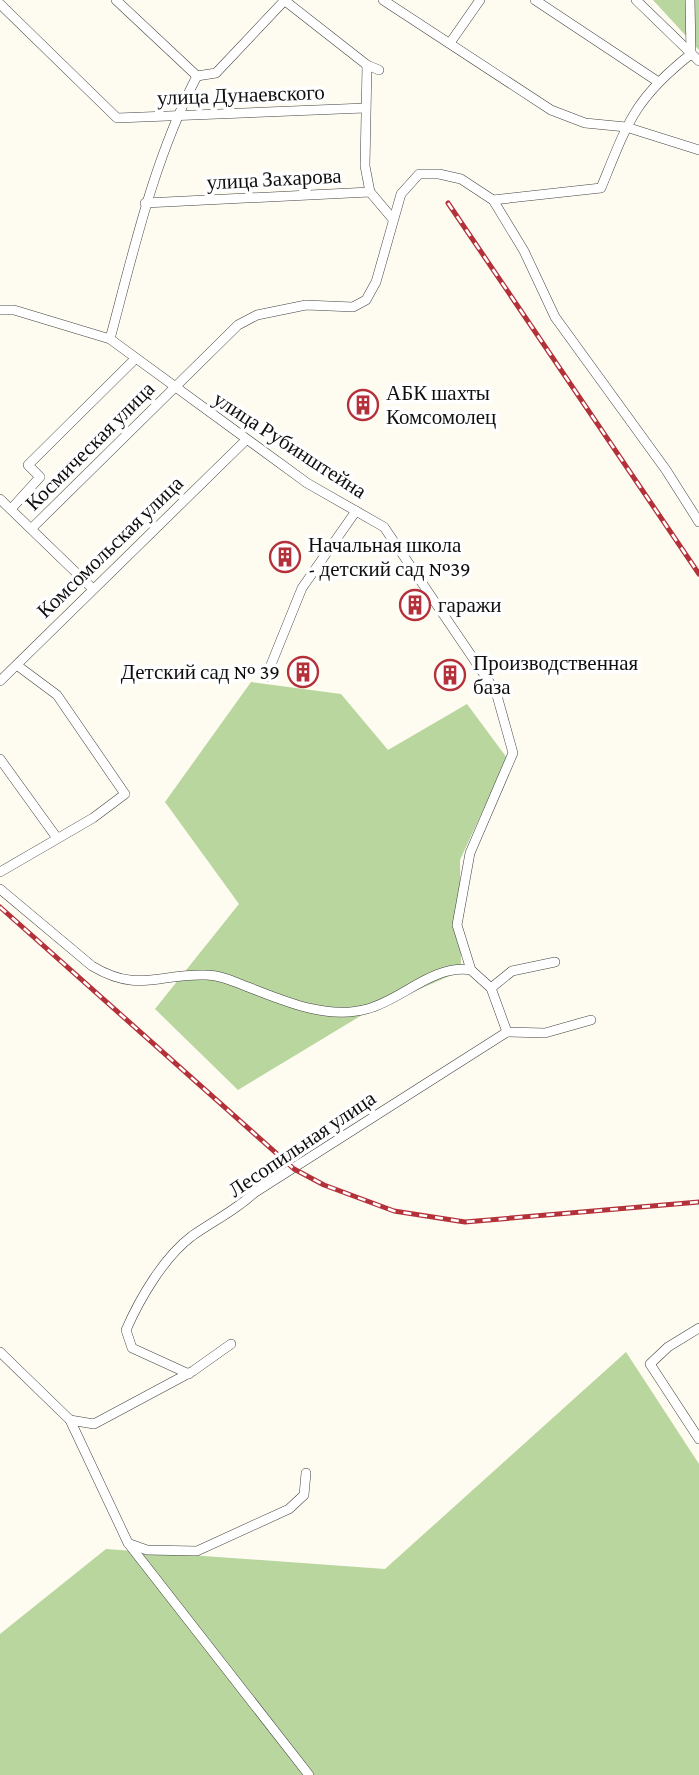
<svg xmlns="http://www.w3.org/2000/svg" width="699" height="1775" viewBox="0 0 699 1775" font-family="'Crimson Pro',serif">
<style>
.forest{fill:#b8d69d}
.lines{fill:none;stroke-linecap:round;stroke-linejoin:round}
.minor-casing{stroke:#424242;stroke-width:10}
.minor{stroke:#fff;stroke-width:9}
.rail-casing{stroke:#b4313a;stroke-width:5}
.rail{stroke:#fff;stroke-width:2.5;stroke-dasharray:8;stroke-linecap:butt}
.labels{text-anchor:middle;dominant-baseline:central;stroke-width:7;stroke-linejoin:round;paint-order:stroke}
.street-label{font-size:21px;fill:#0f0f0f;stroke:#fff}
.poi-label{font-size:21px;fill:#0f0f0f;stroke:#fff;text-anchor:start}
</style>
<rect width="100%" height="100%" fill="#fefbf1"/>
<g class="forest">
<path d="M653,0H699V50Z"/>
<path d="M251,682L341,694L388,750L467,704L507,758L460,860L461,971L367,1012L238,1090L155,1009L239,904L165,802Z"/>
<path d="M626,1352L699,1464V1775H0V1634L106,1549L385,1569Z"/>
</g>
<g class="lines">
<g class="minor-casing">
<g id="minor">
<path d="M116,0L197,76"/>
<path d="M284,0L367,65L379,70"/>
<path d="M383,0L551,110L585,123L626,127L699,150"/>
<path d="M535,0L657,81"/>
<path d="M636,0L699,61"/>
<path d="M690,0L691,54"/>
<path d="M0,4L117,118L365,108"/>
<path d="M450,43L480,0"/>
<path d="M367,65L365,166L370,192"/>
<path d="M197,76L216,73L285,0"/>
<path d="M493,200L601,188C628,122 634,99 691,54"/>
<path d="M145,203L370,192L392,218"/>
<path d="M0,310H14L110,339L307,483L384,527L496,692L513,753L470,853L457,925L471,970"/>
<path d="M110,339C134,249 154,159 197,76"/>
<path d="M0,499L92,588"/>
<path d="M11,509L40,477L28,465L135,359"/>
<path d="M32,528L238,325L257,315L306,305L353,307L366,300L376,282L401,194L419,174H439L461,179L493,200L524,251L555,317L666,470L699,522"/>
<path d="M266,677L302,588L356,511"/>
<path d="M0,681L246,440"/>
<path d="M0,759L57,838"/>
<path d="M0,872L93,818L125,794L57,695L18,666"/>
<path d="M0,889L92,966C139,994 159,973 206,975C220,975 235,982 248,987C284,1001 327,1020 367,1009C402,1000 433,964 471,970L491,988L512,971L555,962"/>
<path d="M491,988L507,1032L545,1033L591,1020"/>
<path d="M699,1328L668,1347L650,1364L699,1439"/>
<path d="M0,1352L70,1420L128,1543L309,1775"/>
<path d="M189,1374L132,1348L126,1330C140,1298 164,1257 192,1236C213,1221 235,1211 254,1193L507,1032"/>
<path d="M70,1420L94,1424L193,1371L231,1344"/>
<path d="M130,1544L147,1550L197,1551L289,1509L304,1495L306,1473"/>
</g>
</g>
<use href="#minor" class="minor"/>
<g class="rail-casing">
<g id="rail">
<path d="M448,203L699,574"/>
<path d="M0,907L294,1169L324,1185L394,1211L465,1222L699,1202"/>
</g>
</g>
<use href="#rail" class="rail"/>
</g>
<defs>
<g id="building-ring" transform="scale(1.575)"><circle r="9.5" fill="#fff" stroke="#b4313a" stroke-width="1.5"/><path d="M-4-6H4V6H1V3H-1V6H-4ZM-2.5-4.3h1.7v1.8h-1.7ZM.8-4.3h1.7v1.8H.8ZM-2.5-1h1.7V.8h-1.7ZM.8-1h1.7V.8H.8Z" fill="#b4313a"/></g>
</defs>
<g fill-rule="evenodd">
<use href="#building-ring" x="363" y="405"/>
<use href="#building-ring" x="285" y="557"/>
<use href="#building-ring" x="415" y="605"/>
<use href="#building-ring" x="303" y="672"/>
<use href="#building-ring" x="450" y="675"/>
</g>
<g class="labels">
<g class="street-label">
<text transform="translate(241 95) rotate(-2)">улица Дунаевского</text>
<text transform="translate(274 179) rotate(-3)">улица Захарова</text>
<text transform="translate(290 445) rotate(33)">улица Рубинштейна</text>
<text transform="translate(90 446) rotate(-45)">Космическая улица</text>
<text transform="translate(110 547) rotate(-44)">Комсомольская улица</text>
<text transform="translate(302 1144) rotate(-34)">Лесопильная улица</text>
</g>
<g class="poi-label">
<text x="386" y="393">АБК шахты<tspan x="386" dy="24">Комсомолец</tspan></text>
<text x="308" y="545">Начальная школа<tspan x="308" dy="24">- детский сад №39</tspan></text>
<text x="438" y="605">гаражи</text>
<text x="473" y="663">Производственная<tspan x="473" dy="24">база</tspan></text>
<text x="280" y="672" text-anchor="end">Детский сад № 39</text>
</g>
</g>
</svg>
